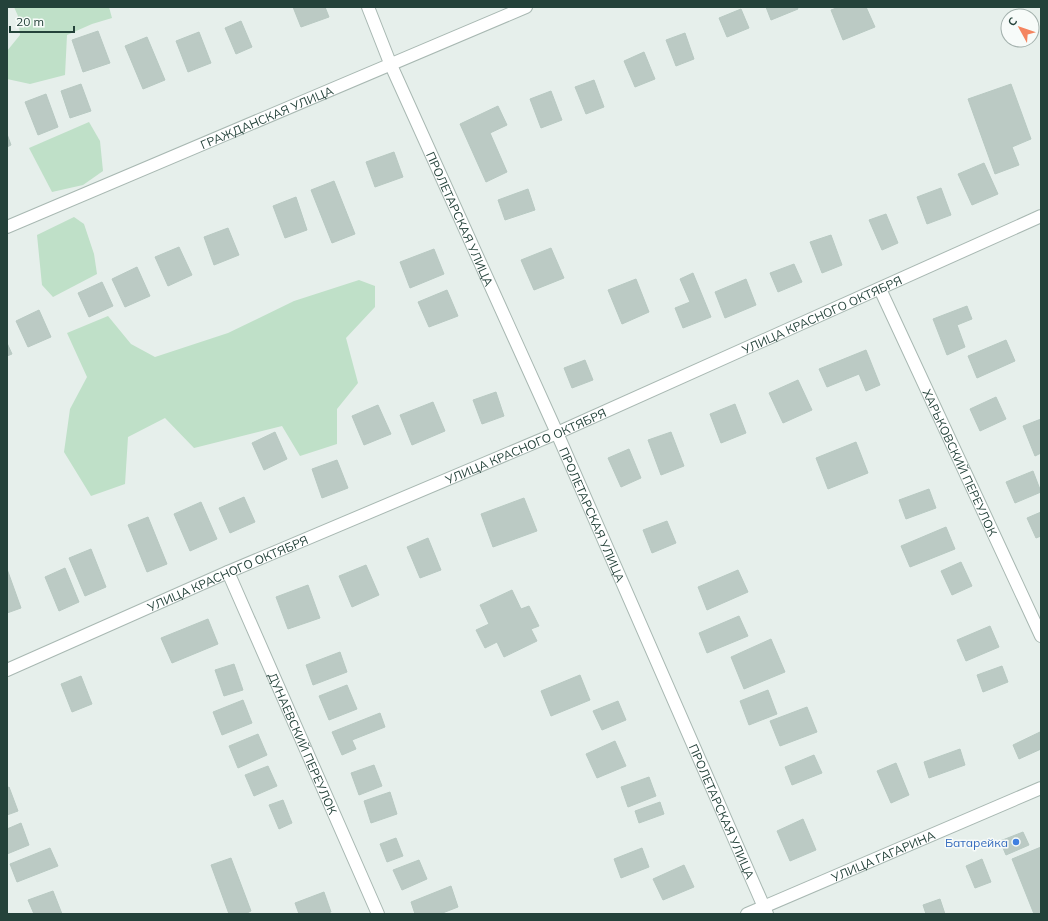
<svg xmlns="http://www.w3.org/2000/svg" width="1048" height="921" viewBox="0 0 1048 921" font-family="Mulish,sans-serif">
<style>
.green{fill:#bfe0c8}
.building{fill:#bbcac4;stroke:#b8c9c2}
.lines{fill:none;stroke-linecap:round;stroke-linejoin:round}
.minor-casing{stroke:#a8b8b2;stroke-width:14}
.minor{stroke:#fff;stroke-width:12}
.shop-dot{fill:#3f7fe0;stroke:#f7fbf9;stroke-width:1.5}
.labels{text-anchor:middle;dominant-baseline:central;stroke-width:3;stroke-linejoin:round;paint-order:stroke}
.street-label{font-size:12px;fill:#24423a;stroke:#f7fbf9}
.shop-label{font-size:12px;fill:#366cbe;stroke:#f7fbf9;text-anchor:end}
</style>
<rect width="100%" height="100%" fill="#e6efeb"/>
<g class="green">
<path d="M14,7H109L112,18L92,24L67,35L65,75L30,84L7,79V51L20,35L18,16Z"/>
<path d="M89,122L100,141L103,171L83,185L52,192L29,148Z"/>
<path d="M74,217L84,224L94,254L97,274L53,297L42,285L37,235Z"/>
<path d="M359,280L375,286V307L346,338L358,383L337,409V444L300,456L282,426L194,448L165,418L128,437L125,484L91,496L64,452L70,409L87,377L67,333L108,316L131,344L155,357L228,333L294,301Z"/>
</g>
<g class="building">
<path d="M293,7H325L329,17L301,27Z"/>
<path d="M766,7H797L798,9L771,20Z"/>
<path d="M839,7H866L875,27L843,40L831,10Z"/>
<path d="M741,9L749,28L727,37L719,18Z"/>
<path d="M241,21L252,47L236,54L225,28Z"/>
<path d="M98,31L110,63L83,72L72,40Z"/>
<path d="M199,32L211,63L188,72L176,41Z"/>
<path d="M685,33L694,59L676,66L666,40Z"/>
<path d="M147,37L165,80L143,89L125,46Z"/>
<path d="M644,52L655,79L635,87L624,61Z"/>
<path d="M594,80L604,107L586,114L575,87Z"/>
<path d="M81,84L91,111L70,118L61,91Z"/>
<path d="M1011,84L1031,139L1012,147L1019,165L995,174L968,99Z"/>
<path d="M551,91L562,120L541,128L530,99Z"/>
<path d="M46,94L58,127L38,135L25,102Z"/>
<path d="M498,106L507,125L490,133L507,172L486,182L460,124Z"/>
<path d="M7,134L11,145L7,147Z"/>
<path d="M394,152L403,177L375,187L366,162Z"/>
<path d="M984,163L998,194L972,205L958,174Z"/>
<path d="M334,181L355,234L332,243L311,190Z"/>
<path d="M941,188L951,215L927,224L917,197Z"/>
<path d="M528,189L535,210L505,220L498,200Z"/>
<path d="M296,197L307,230L285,238L273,206Z"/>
<path d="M886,214L898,243L882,250L869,220Z"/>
<path d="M228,228L239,255L214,265L204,237Z"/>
<path d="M831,235L842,265L822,273L810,242Z"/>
<path d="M179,247L192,275L168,286L155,257Z"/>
<path d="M551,248L564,278L534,290L521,260Z"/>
<path d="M434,249L444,274L410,288L400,262Z"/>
<path d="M794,264L802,282L778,292L770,273Z"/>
<path d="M137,267L150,296L125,307L112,279Z"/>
<path d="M693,273L711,317L683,328L675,308L690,302L680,279Z"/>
<path d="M636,279L649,312L622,324L608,290Z"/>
<path d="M746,279L756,305L725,318L715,292Z"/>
<path d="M102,282L113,306L89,317L78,293Z"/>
<path d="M447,290L458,316L429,327L418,302Z"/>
<path d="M967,306L972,319L957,325L965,347L947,355L933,319Z"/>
<path d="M39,310L51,337L28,347L16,321Z"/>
<path d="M1006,340L1015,361L977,378L968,356Z"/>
<path d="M7,343L12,354L7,356Z"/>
<path d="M866,350L880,385L866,391L859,374L827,387L819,369Z"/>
<path d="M585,360L593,380L572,388L564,368Z"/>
<path d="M798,380L812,410L783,423L769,393Z"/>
<path d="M496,392L504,416L482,424L473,400Z"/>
<path d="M996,397L1006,419L980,431L970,409Z"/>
<path d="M433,402L445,431L412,445L400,415Z"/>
<path d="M735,404L746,433L721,443L710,414Z"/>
<path d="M378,405L391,434L364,445L352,416Z"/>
<path d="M1041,419V453L1035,456L1023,426Z"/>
<path d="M275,432L287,459L264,470L252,443Z"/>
<path d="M671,432L684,466L661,475L648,440Z"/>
<path d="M856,442L868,473L828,489L816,458Z"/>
<path d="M629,449L641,478L621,487L608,458Z"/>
<path d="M337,460L348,488L322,498L312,469Z"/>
<path d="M1033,471L1041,492L1015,503L1006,482Z"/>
<path d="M929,489L936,508L906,519L899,500Z"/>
<path d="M244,497L255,522L230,533L219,508Z"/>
<path d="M524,498L537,531L493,547L481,514Z"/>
<path d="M201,502L217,539L190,551L174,514Z"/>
<path d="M1041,512V536L1036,538L1027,518Z"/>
<path d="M148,517L167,564L147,572L128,525Z"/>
<path d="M667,521L676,543L652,553L643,530Z"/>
<path d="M946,527L955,549L910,567L901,546Z"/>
<path d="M428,538L441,570L420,578L407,547Z"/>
<path d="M91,549L106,587L85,596L69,558Z"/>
<path d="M961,562L972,586L952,595L941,571Z"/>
<path d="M366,565L379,595L352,607L339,576Z"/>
<path d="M65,568L79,602L59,611L45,577Z"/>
<path d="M7,569L21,608L7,613Z"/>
<path d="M738,570L748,592L707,610L698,587Z"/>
<path d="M308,585L320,618L288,629L276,597Z"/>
<path d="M512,590L521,609L529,606L539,626L531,629L537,641L504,657L497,642L485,648L476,630L489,624L480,605Z"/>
<path d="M739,616L748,636L707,653L699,633Z"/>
<path d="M208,619L218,644L172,663L161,638Z"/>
<path d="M990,626L999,647L966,661L957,640Z"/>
<path d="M771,639L785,672L744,689L731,657Z"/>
<path d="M340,652L347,672L313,685L306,665Z"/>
<path d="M234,664L243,690L224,696L215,670Z"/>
<path d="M1002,666L1008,682L983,692L977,675Z"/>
<path d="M580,675L590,700L551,716L541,691Z"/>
<path d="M81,676L92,704L72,712L61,684Z"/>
<path d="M347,685L357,709L329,720L319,696Z"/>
<path d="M768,690L777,714L749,725L740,701Z"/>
<path d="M243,700L252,723L222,735L213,712Z"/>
<path d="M618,701L626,720L602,730L593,711Z"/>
<path d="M807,707L817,732L780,746L770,721Z"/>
<path d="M380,713L385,727L352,740L356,749L342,755L332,732Z"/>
<path d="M1040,732L1041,749L1019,759L1013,745Z"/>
<path d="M258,734L267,755L238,768L229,746Z"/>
<path d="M615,741L626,766L597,778L586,754Z"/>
<path d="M960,749L965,765L929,778L924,762Z"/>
<path d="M814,755L822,773L792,785L785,767Z"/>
<path d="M896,763L909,795L891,803L877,771Z"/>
<path d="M374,765L382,786L359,795L351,773Z"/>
<path d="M268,766L277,786L254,796L245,775Z"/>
<path d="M649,777L656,796L628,807L621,787Z"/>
<path d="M9,787L18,811L7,815V788Z"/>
<path d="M390,792L397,814L371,823L364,801Z"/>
<path d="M283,800L292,823L279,829L269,805Z"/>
<path d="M660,802L664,814L639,823L635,811Z"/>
<path d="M803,819L816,850L790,861L777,831Z"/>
<path d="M21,823L29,845L7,854V829Z"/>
<path d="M1023,832L1029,845L1006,855L1000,841Z"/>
<path d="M396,838L403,856L387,862L380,844Z"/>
<path d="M1041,847V914H1034L1012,859Z"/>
<path d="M50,848L58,866L17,882L10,864Z"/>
<path d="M642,848L649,867L621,878L614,859Z"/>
<path d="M231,858L251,911L245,914H229L211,865Z"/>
<path d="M982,859L991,882L975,888L966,866Z"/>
<path d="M419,860L427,879L402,890L393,870Z"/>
<path d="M684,865L694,887L663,900L653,879Z"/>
<path d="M451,886L458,907L440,914H415L411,902Z"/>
<path d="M53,891L62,914H34L28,900Z"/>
<path d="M324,892L331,912L324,914H299L295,903Z"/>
<path d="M940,899L945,914H926L923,905Z"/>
</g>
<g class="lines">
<g class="minor-casing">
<g id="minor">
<path id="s1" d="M368,7L390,63L557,433L767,914"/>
<path id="s2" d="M7,227L526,7"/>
<path id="s3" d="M880,289L1041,636"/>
<path id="s4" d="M228,572L378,914"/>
<path id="s5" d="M7,670L228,572L557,433L1041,216"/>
<path id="s6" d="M747,914L1041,788"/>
</g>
</g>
<use href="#minor" class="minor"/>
</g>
<circle class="shop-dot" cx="1016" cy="842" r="4"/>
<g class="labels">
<g class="street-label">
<text stroke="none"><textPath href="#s2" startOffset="282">ГРАЖДАНСКАЯ УЛИЦА</textPath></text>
<text stroke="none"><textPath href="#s1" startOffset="231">ПРОЛЕТАРСКАЯ УЛИЦА</textPath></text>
<text stroke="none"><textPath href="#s5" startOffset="889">УЛИЦА КРАСНОГО ОКТЯБРЯ</textPath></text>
<text stroke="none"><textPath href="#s5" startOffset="565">УЛИЦА КРАСНОГО ОКТЯБРЯ</textPath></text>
<text stroke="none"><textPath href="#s3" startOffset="191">ХАРЬКОВСКИЙ ПЕРЕУЛОК</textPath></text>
<text stroke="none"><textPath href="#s1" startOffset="555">ПРОЛЕТАРСКАЯ УЛИЦА</textPath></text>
<text stroke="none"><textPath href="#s5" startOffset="241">УЛИЦА КРАСНОГО ОКТЯБРЯ</textPath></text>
<text stroke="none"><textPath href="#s4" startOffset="187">ДУНАЕВСКИЙ ПЕРЕУЛОК</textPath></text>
<text stroke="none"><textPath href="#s1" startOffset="879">ПРОЛЕТАРСКАЯ УЛИЦА</textPath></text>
<text stroke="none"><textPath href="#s6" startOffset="148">УЛИЦА ГАГАРИНА</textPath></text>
</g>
<g class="shop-label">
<text x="1008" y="842">Батарейка</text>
</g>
</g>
<rect width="1048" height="921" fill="none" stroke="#24423a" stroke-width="16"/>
<g transform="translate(1020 28) rotate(310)"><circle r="19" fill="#f7fbf9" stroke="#a3b1ad"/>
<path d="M0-3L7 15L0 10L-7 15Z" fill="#f4845f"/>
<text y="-6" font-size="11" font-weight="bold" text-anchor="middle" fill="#24423a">С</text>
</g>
<path d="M10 26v6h64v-6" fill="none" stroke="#24423a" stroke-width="2"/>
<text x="16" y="26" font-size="12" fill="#24423a" stroke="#f7fbf9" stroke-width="3" paint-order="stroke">20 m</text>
</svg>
